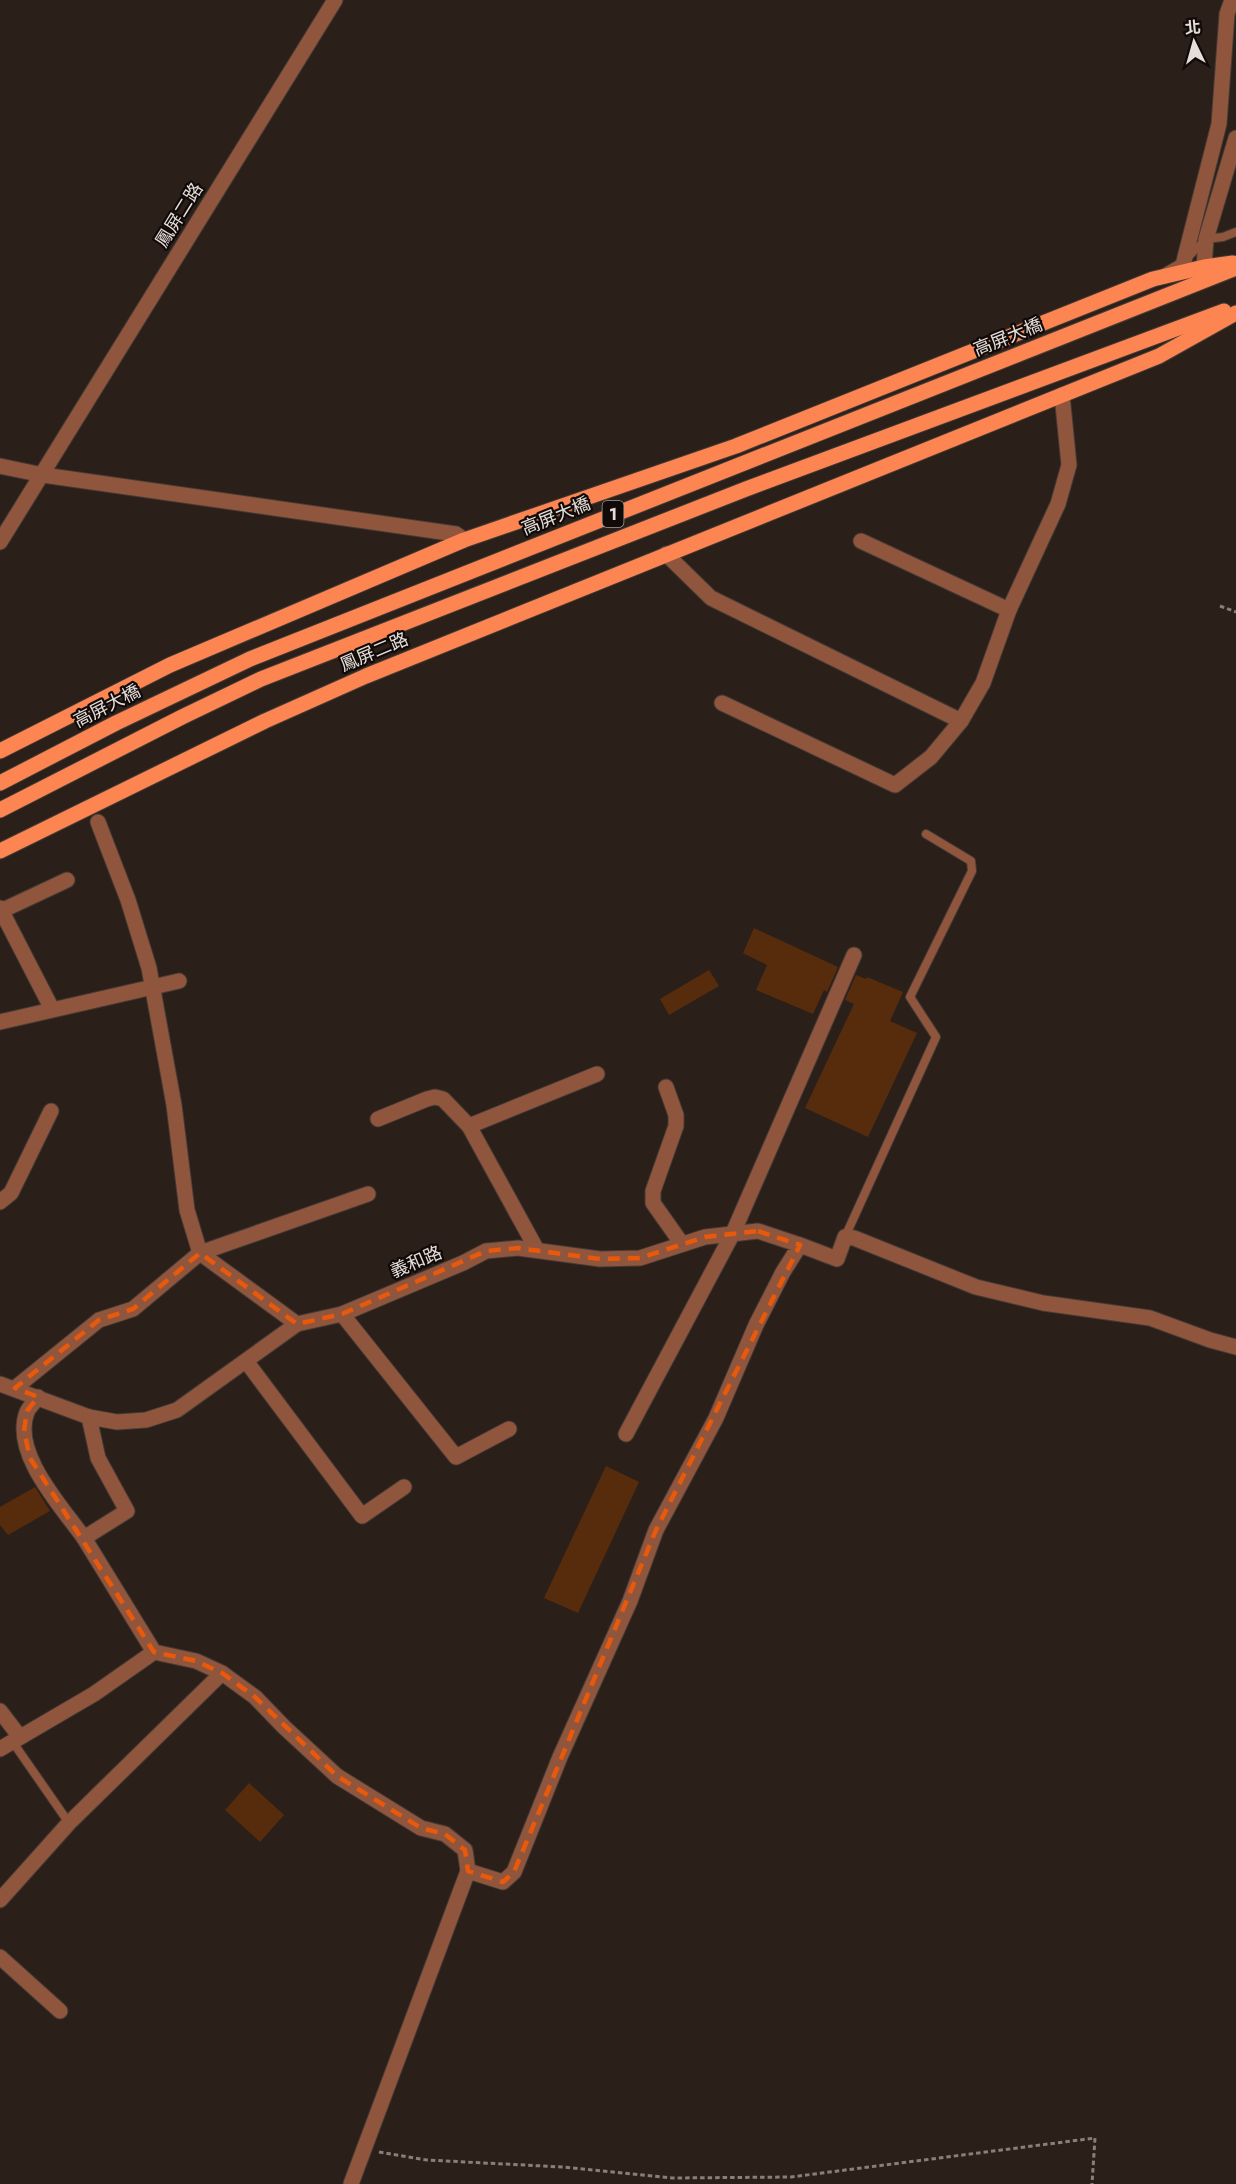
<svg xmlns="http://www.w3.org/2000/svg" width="1236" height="2184" viewBox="0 0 1236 2184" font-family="Jost,'Noto Sans TC',sans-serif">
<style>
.building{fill:#572c0d}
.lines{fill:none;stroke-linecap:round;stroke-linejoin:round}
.service-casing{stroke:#453a35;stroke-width:10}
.minor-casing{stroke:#453a35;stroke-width:17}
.primary-casing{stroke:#453a35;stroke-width:17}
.path{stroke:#887e7a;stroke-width:3;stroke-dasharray:4.5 3;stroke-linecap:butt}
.service{stroke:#8f563d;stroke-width:8}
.minor{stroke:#8f563d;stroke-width:15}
.primary{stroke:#fc8551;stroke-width:15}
.marked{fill:none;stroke:#e8590c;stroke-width:4.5;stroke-dasharray:12 8;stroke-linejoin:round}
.labels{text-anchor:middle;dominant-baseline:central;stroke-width:4.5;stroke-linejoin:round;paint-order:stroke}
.shield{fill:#100a08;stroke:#a69e9b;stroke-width:1.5}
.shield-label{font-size:16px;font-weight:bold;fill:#e6deda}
.street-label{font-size:18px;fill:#e6deda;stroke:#100a08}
</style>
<rect width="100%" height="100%" fill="#2b1f1a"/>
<g class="building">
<path d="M754,928L838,967L827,992L824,990L813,1014L756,990L767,965L743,953Z"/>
<path d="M709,970L719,986L669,1015L660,999Z"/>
<path d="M856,975L866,979L867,977L903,992L890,1021L917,1033L868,1137L805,1108L854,1004L845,1000Z"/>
<path d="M606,1466L639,1482L578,1613L544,1598Z"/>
<path d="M35,1487L50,1511L8,1535L0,1525V1507Z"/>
<path d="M249,1783L284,1815L260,1842L225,1810Z"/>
</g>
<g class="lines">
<g class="service-casing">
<g id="service">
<path d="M1165,272L1184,261L1206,239L1223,237L1236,232"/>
<path d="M845,1237L936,1037L910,997L972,871L971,861L926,834"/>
<path d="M12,1741L69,1823"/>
</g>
</g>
<g class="minor-casing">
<g id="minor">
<path d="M1184,261L1219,124L1227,14L1232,0"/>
<path d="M1204,267L1206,239L1236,138"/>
<path d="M0,466L43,475L456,534L464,540"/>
<path d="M861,541L1009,610"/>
<path d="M0,542L335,0"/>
<path d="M666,554L711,598L961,721"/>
<path d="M722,703L895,785L931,757L961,721L983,683L1009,610L1058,504L1069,465L1062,395"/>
<path d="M98,822L128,900L149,968L174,1105L187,1210L200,1253L297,1324"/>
<path d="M0,908L52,1009"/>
<path d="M1,911L67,880"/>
<path d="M0,1022L179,981"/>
<path d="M666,1087L676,1115V1126L653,1191V1203L682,1244"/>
<path d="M378,1119L427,1099L435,1097L443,1099L469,1126L537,1250"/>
<path d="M469,1126L597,1074"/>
<path d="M0,1202L11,1193L51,1111"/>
<path d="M800,1245L837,1259L845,1237L854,1238L976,1287L1043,1303L1150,1318L1210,1340L1236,1347"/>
<path d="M342,1314L456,1457L509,1429"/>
<path d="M246,1361L362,1516L404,1487"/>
<path d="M0,1384L89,1417L117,1422L146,1420L177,1410L297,1324L342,1314L463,1263L486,1251L518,1248L600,1259L640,1258L705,1237L758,1231L800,1245L783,1272L756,1325L716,1418L656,1530L630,1601L560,1757L514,1872L503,1882L468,1871"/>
<path d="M15,1388L99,1320L133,1309L200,1253L368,1194"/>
<path d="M38,1397C35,1402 29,1407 27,1412C11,1453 62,1507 84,1538"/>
<path d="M89,1417L98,1458L127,1511L84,1538L154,1652L196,1661L222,1673L255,1697L284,1727L337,1776L421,1828L445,1834L465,1850L468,1871L351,2184"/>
<path d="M626,1434L733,1233L854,955"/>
<path d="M0,1711L20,1737"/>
<path d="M0,1749L94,1694L154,1652"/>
<path d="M0,1900L69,1823L222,1673"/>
<path d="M0,1957L60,2011"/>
</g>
</g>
<g class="primary-casing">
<g id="primary">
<path d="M0,751L170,665L464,540L736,446L1153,279L1204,267L1233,263"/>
<path d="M0,783L116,723L250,659L1236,268"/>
<path d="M0,810L182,717L261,679L746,489L1224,311"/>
<path d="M0,851L265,721L366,676L1159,356L1236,313"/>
</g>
</g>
<g class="path">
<path d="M1220,606L1236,612"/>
<path d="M379,2152L427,2160L562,2167L672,2178L791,2177L1095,2138L1092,2184"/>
</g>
<use href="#service" class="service"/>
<use href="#minor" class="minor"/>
<use href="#primary" class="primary"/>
</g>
<path class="marked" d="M758,1231L800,1245L656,1530L514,1872L503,1882L468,1871L465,1850L445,1834L421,1828L337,1776L255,1697L222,1673L196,1661L154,1652L30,1458L24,1431L27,1411L38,1397L15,1388L99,1320L133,1309L200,1253L297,1324L342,1314L486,1251L518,1248L600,1259L640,1258L705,1237Z"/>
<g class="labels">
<rect class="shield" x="602.5" y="501" width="21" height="26" rx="4.5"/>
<g class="shield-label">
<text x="613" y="514">1</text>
</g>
<g class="street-label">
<text transform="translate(179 215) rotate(-58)">鳳屏二路</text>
<text transform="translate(1008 337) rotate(-22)">高屏大橋</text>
<text transform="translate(556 516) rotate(-22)">高屏大橋</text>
<text transform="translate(374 652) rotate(-23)">鳳屏二路</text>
<text transform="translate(107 706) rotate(-27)">高屏大橋</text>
<text transform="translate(416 1262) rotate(-23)">義和路</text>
</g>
</g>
<g transform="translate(1194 42) rotate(355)" stroke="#100a08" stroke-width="4.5" paint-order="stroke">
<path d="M0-4.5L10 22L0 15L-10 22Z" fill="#e6deda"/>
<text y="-9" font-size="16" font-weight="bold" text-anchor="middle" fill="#e6deda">北</text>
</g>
</svg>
